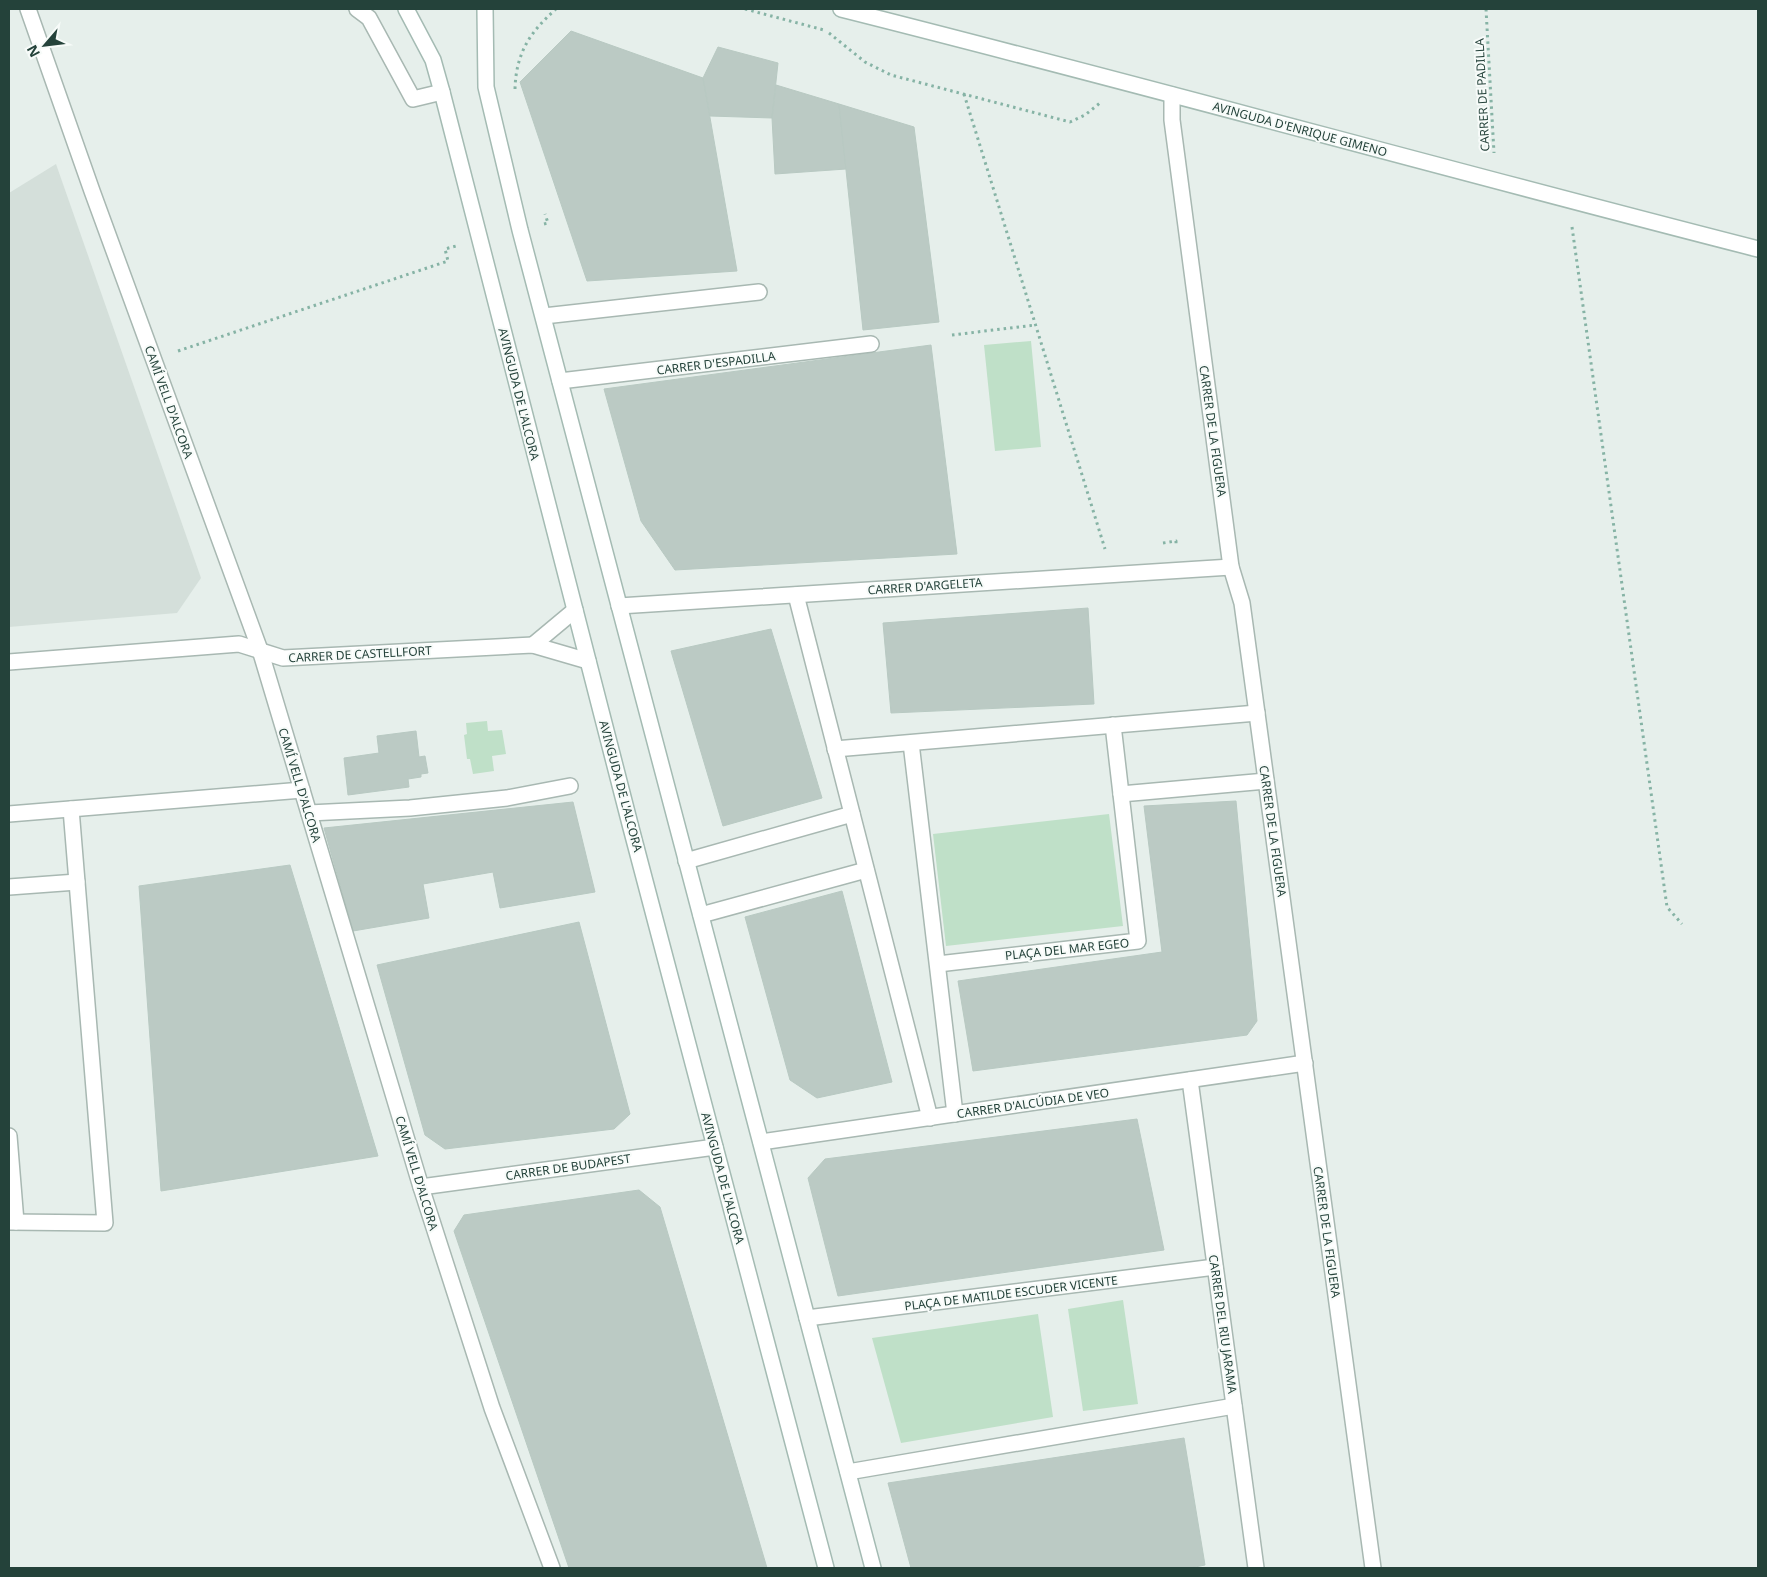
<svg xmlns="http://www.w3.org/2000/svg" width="1767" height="1577" viewBox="0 0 1767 1577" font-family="'Noto Sans',sans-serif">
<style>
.built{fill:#d4dfda}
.green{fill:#bfe0c8}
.building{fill:#bbcac4;stroke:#b8c9c2}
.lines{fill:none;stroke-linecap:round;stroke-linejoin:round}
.lane-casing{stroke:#a8b8b2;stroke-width:18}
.street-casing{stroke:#a8b8b2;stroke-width:18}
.secondary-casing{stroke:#a4bbb3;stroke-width:18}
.path{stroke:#86b3a5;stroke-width:3;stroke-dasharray:2.5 4;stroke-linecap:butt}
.lane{stroke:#fff;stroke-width:15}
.street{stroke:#fff;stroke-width:15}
.secondary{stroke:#fff;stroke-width:15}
.labels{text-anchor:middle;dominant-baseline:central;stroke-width:4;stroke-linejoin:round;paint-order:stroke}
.street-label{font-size:12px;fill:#24423a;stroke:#f7fbf9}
</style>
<rect width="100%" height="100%" fill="#e6efeb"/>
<path class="built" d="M56,164L201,578L177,613L9,627V193Z"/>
<g class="green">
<path d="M1031,341L1041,447L995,451L984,345Z"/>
<path d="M487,721L488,731L502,730L506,754L492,756L494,771L473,774L470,759H467L464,735L467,734L466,723Z"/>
<path d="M1109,814L1123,926L946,946L933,834Z"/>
<path d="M1123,1300L1138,1404L1083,1411L1068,1309Z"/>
<path d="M1038,1314L1053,1417L901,1443L872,1338Z"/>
</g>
<g class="building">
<path d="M571,31L703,78L737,271L587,281L520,82Z"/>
<path d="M718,47L778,63L772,118L710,116L703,78Z"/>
<path d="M776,85L839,104L846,169L775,174L772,118Z"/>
<path d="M839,104L914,127L939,322L863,330Z"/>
<path d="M931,345L957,554L675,570L641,521L604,389Z"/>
<path d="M1088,608L1094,704L891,713L883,623Z"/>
<path d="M771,629L822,798L723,826L671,651Z"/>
<path d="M416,731L419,757L425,756L428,773L421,774V777L408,779L409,787L348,795L344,758L379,753L377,736Z"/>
<path d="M1236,801L1257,1021L1247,1035L973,1071L958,981L1162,952L1144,806Z"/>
<path d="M573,802L595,892L500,908L493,872L423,884L429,918L353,931L324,828Z"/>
<path d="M290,865L378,1156L161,1191L139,886Z"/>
<path d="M842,891L892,1082L817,1098L790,1080L745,917Z"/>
<path d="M579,922L630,1114L614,1129L445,1149L425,1135L377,965Z"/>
<path d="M1137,1119L1164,1250L838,1296L808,1178L825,1159Z"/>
<path d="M639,1190L660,1207L767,1568H569L454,1231L464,1215Z"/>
<path d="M1184,1438L1205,1565L1190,1568H911L888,1483Z"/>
</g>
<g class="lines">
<g class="lane-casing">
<g id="lane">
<path d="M357,9L369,18L413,99L442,92"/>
<path d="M544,316L759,292"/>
<path d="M9,814L302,790"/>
<path d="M9,887L77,882"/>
<path d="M9,1136L16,1222"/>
<path d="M9,1222L105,1223L71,809"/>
</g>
</g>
<g class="street-casing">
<g id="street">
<path d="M28,9L92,191L260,650L421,1187L492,1408L552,1568"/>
<path d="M1172,95V120L1231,567L1242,603L1373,1568"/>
<path d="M560,381L871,344"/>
<path d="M796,595L930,1118"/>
<path d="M619,606L1231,567"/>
<path d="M533,645L575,610"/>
<path d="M9,662L239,644L283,658L533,645L588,661"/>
<path d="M911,743L955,1114"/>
<path d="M835,749L1257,713"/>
<path d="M1121,794L1266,781"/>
<path d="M309,813L410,808L507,798L570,786"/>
<path d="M686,861L852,814"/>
<path d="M701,915L866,870"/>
<path d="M938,964L1138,941L1113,725"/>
<path d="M1190,1080L1256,1568"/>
<path d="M761,1142L1305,1063"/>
<path d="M421,1187L715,1147"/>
<path d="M807,1318L1215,1267"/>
<path d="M848,1472L1234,1406"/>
</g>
</g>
<g class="secondary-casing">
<g id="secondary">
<path d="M406,9L433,60L442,92L631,828L826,1568"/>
<path d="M485,9L486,87L520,230L873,1568"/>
<path d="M841,9C1148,86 1452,171 1758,249"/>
</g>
</g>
<g class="path">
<path d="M745,9L824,30"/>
<path d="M1486,9L1494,153"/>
<path d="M829,33L865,62L891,75L1070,122L1085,115L1100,103"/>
<path d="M515,89C516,53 530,32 556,9"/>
<path d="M964,94L1105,549"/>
<path d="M544,224L548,223L545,214"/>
<path d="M1572,227L1667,907L1682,924"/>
<path d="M952,335L1035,325"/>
<path d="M178,351L448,261L445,249L456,246"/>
<path d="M1163,543L1176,541V545"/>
</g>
<use href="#lane" class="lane"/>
<use href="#street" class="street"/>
<use href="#secondary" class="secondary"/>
</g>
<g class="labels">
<g class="street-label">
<text transform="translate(1482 95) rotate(-93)">CARRER DE PADILLA</text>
<text transform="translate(1300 129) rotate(15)">AVINGUDA D'ENRIQUE GIMENO</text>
<text transform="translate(716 363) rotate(-7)">CARRER D'ESPADILLA</text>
<text transform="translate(519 394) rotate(76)">AVINGUDA DE L'ALCORA</text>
<text transform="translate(169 402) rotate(70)">CAMÍ VELL D'ALCORA</text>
<text transform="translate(1213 431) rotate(82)">CARRER DE LA FIGUERA</text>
<text transform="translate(925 586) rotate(-4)">CARRER D'ARGELETA</text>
<text transform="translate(360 654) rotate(-3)">CARRER DE CASTELLFORT</text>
<text transform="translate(300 785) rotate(73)">CAMÍ VELL D'ALCORA</text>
<text transform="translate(621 786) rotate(75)">AVINGUDA DE L'ALCORA</text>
<text transform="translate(1273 831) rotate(82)">CARRER DE LA FIGUERA</text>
<text transform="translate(1067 949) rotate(-6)">PLAÇA DEL MAR EGEO</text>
<text transform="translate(1033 1103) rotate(-8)">CARRER D'ALCÚDIA DE VEO</text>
<text transform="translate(568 1167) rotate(-8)">CARRER DE BUDAPEST</text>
<text transform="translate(417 1173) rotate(73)">CAMÍ VELL D'ALCORA</text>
<text transform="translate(723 1178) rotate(75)">AVINGUDA DE L'ALCORA</text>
<text transform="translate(1327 1232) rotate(82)">CARRER DE LA FIGUERA</text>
<text transform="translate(1011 1293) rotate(-7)">PLAÇA DE MATILDE ESCUDER VICENTE</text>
<text transform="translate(1223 1324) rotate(82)">CARRER DEL RIU JARAMA</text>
</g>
</g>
<rect width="1767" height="1577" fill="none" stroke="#24423a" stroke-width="20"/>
<g transform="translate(45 45) rotate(242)" stroke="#f7fbf9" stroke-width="4" paint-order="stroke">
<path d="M0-4L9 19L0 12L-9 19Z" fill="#24423a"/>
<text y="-8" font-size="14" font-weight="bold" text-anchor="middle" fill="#24423a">N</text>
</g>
</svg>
